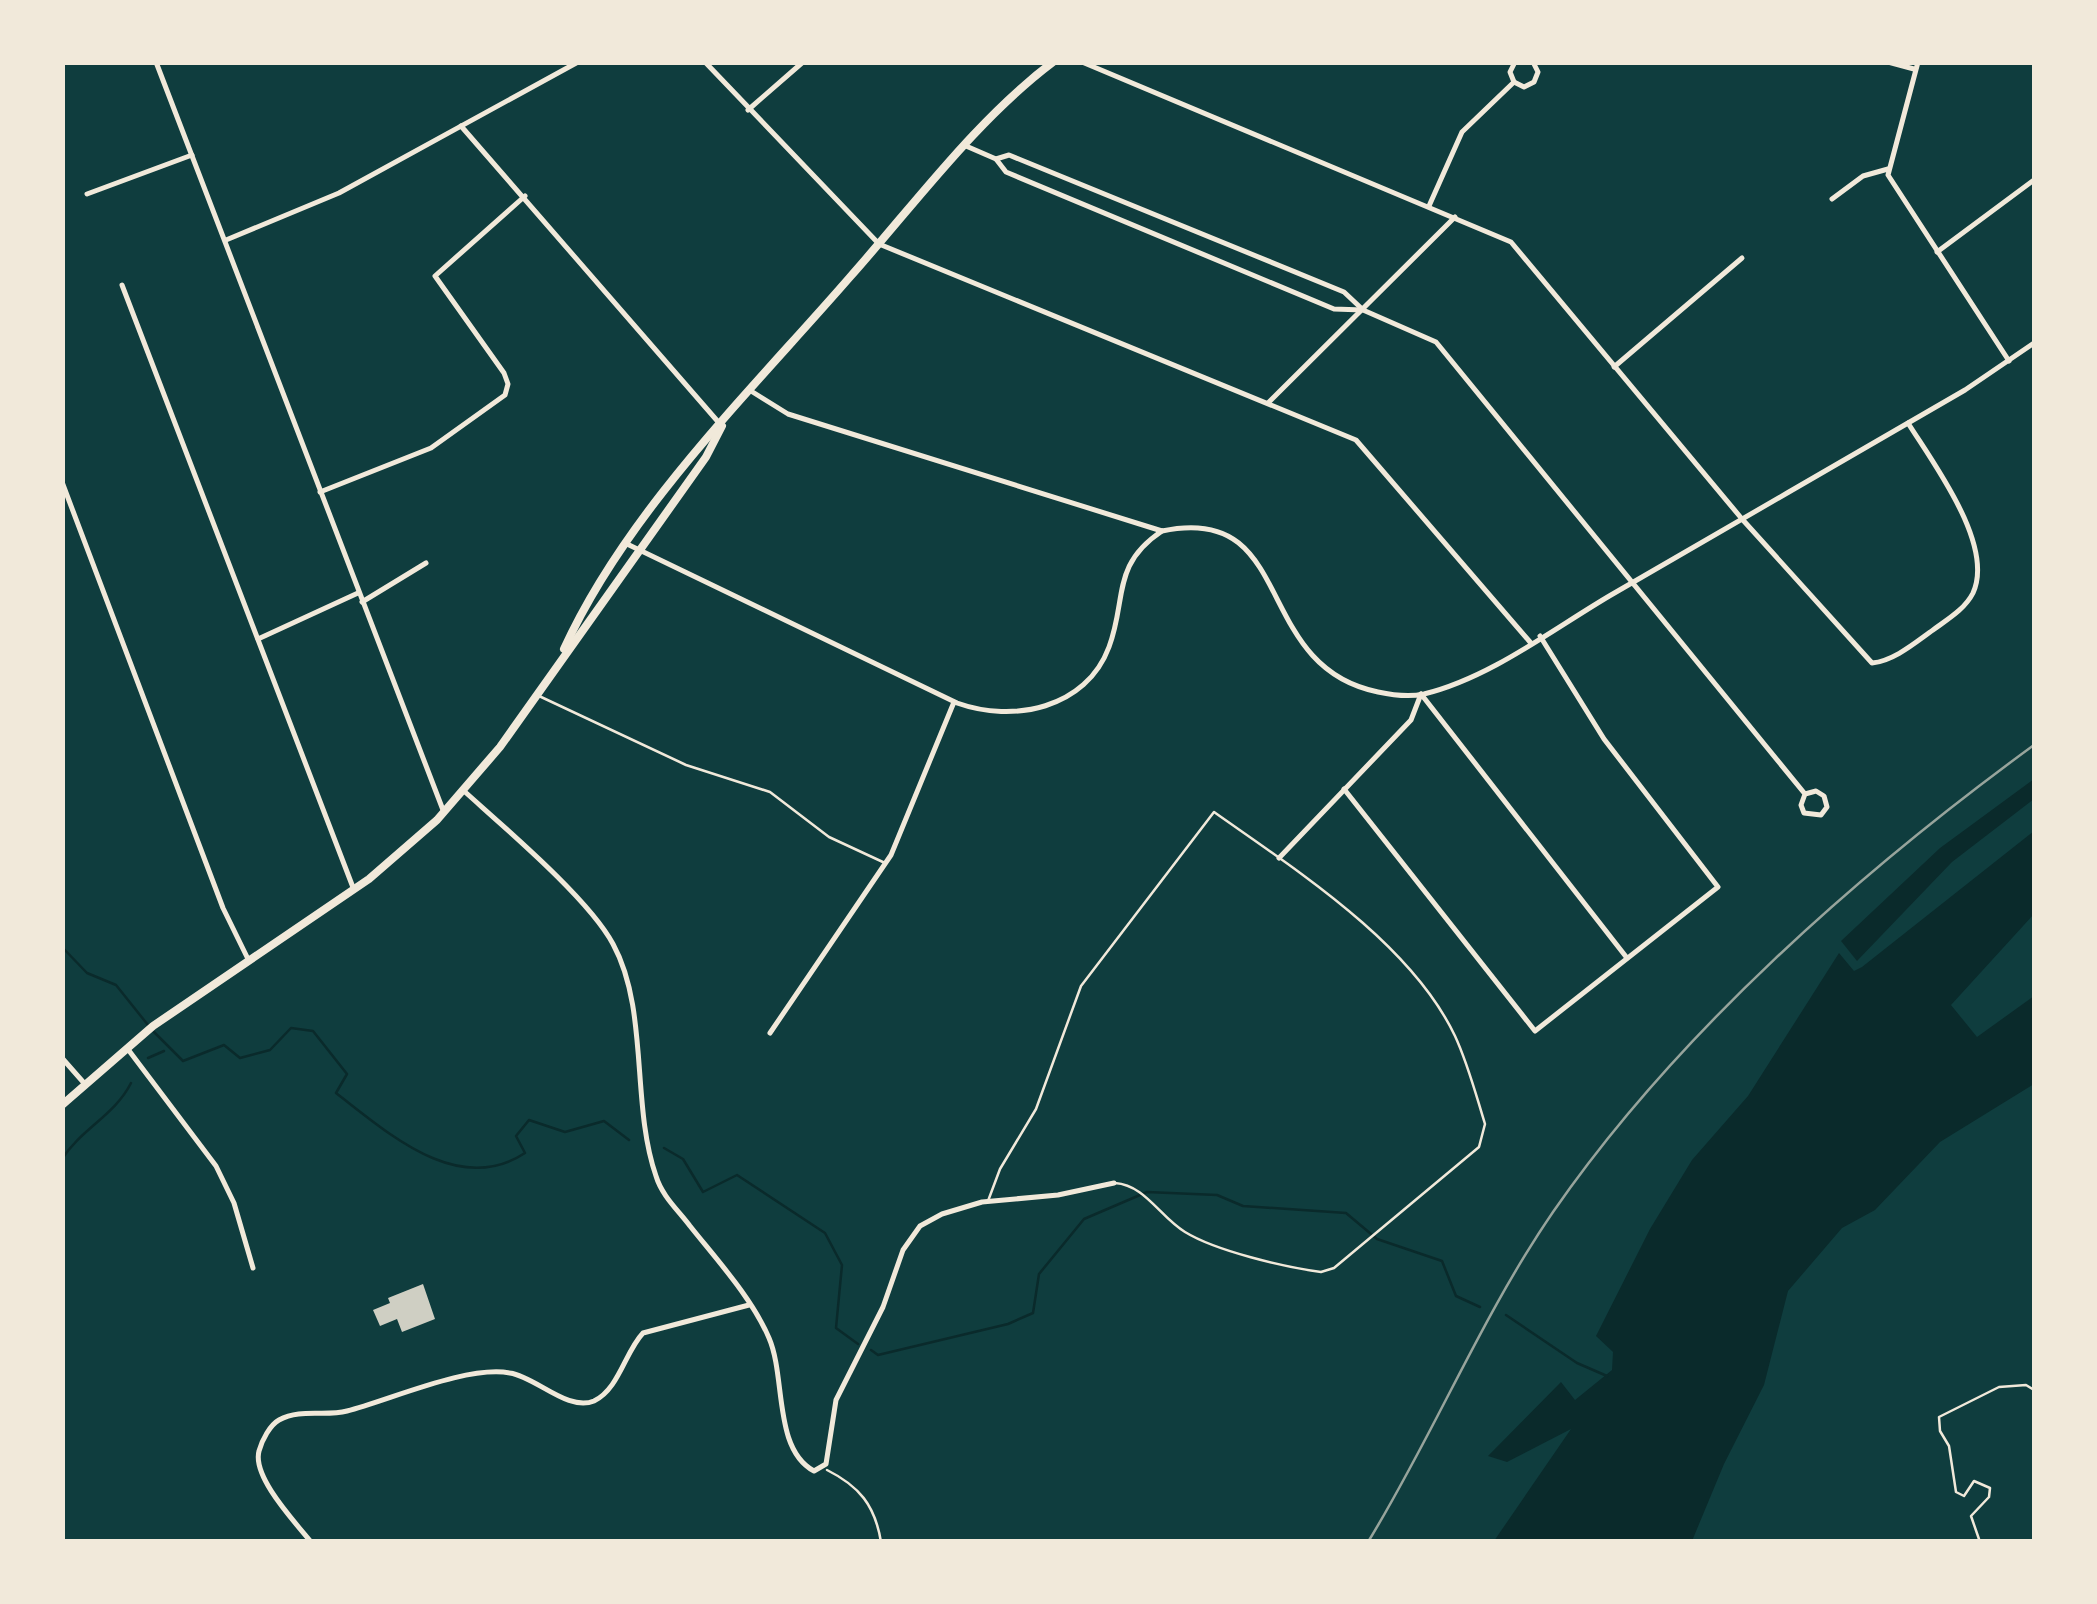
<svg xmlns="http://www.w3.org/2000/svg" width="2097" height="1604" viewBox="0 0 2097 1604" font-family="'IBM Plex Sans',sans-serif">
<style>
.water{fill:#0a2a2b}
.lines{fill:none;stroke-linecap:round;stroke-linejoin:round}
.stream{stroke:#0a2a2b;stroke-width:2.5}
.building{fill:#cfcfc3}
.path{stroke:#f1e9da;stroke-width:2.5}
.service{stroke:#f1e9da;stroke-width:2.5}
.minor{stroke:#f1e9da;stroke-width:5}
.primary{stroke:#f1e9da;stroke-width:8}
.rail{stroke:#97a49c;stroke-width:2.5}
</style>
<rect width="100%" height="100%" fill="#0f3d3e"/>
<g class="water">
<path d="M2034,779V799L1952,862L1857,961L1841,941L1940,848Z"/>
<path d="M2034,831V914L1951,1005L1977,1037L2034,996V1084L1940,1142L1875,1210L1842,1228L1788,1291L1764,1385L1724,1464L1692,1541H1494L1571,1429L1507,1462L1488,1456L1561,1382L1575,1400L1612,1370L1613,1352L1596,1336L1650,1229L1692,1160L1748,1096L1839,953L1854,971L1862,967Z"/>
</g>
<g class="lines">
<g class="stream">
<path d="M62,947L87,973L116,985L148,1025"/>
<path d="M153,1031L183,1061L224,1045L240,1058L270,1050L291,1028L313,1031L347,1074L336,1093C388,1133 458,1197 525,1153L516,1136L529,1120L565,1132L604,1121L629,1140"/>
<path d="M148,1058L164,1051"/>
<path d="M664,1148L683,1159L703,1192L737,1175L825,1233L842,1265L836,1328L858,1344"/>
<path d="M62,1159C81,1129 115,1115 131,1083"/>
<path d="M1506,1315L1577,1363L1607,1376"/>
<path d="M871,1350L878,1355L1008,1324L1033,1313L1039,1274L1084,1219L1147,1192L1217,1195L1243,1206L1346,1213L1377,1239L1442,1261L1456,1296L1480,1307"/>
</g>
</g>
<path class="building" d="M423,1284L435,1319L402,1332L397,1319L380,1326L373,1310L390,1303L388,1298Z"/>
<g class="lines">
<g class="path">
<path d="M827,1470C859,1486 875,1505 881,1542"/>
<path d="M1980,1542L1971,1516L1989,1497L1990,1488L1974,1481L1964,1496L1956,1492L1949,1446L1940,1431L1939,1417L1999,1387L2026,1385L2034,1390"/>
</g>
<g class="service">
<path d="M539,696L686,765L770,792L829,837L885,863"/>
<path d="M988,1201L1000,1169L1036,1109L1081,986L1214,812C1296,870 1411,943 1455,1036C1468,1064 1476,1095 1485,1124L1479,1147L1334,1268L1321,1272C1284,1267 1216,1251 1185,1232C1160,1217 1145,1185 1115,1183"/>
</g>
<g class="minor">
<path d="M156,62L443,810"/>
<path d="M705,62L879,244L1356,440L1530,642"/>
<path d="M1082,62L1511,242L1742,519L1872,663C1894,661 1916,642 1933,630C1948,619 1965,609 1973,593C1995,545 1933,463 1908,423"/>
<path d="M1888,62L1914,69"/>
<path d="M1918,62L1888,175L2009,361"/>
<path d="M1514,82L1524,87L1534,82L1538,72L1533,62"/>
<path d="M1514,82L1510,72L1515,62"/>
<path d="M748,110L803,62"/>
<path d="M461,126L720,424"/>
<path d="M966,146L996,159L1006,172L1334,309L1363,310L1436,342L1805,794L1816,791L1824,796L1827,807L1821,815L1804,813L1801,805L1805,794"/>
<path d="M996,159L1009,155L1344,292L1361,308"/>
<path d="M87,194L192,155"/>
<path d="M1832,199L1863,176L1888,169"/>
<path d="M1429,206L1462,132L1514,82"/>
<path d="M226,240L339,193L578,62"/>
<path d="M1937,252L2034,180"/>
<path d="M122,285L354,890"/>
<path d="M1614,367L1742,258"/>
<path d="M751,391L788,414L1162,531C1298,502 1250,666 1378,692C1392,695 1410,697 1424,694C1490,678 1553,629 1611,595C1729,526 1847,459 1965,390L2034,343"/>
<path d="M1268,403L1455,217"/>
<path d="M62,482L223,908L248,959"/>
<path d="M320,492L431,448L505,395L508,384L504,373L435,276L525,196"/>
<path d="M627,544L957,703C1013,723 1086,709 1109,647C1127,599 1111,565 1162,531"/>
<path d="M362,602L426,563"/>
<path d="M258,639L358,593"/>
<path d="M1421,694L1627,958"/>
<path d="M1344,789L1535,1031L1718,887L1604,739L1540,636"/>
<path d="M464,791C505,828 589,899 613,944C649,1010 631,1105 656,1176C662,1196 678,1210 690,1226C717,1260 752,1298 769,1338C786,1377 773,1449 814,1471L826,1464L836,1400L883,1307L903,1250L920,1226L942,1214L982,1202L1058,1195L1114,1183"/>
<path d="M1279,858L1411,720L1421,694"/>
<path d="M770,1033L891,855L954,702"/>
<path d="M127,1048L216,1166L234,1203L253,1268"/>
<path d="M62,1058L84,1083"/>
<path d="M311,1542C295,1522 252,1477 259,1451C262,1440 270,1425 279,1420C301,1408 325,1417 347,1411C390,1400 467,1365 510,1373C536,1377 568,1412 594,1401C619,1389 625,1352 643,1333L749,1305"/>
</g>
<g class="primary">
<path d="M564,649C627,511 751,391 850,277C914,205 976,120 1053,62"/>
<path d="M62,1105L153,1026L369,879L437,820L500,747L706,457L722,426"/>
</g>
<path class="rail" d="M1368,1542C1434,1434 1481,1317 1553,1212C1676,1034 1860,872 2034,745"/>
</g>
<rect width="2097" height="1604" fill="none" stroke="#f1e9da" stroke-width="130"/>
</svg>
